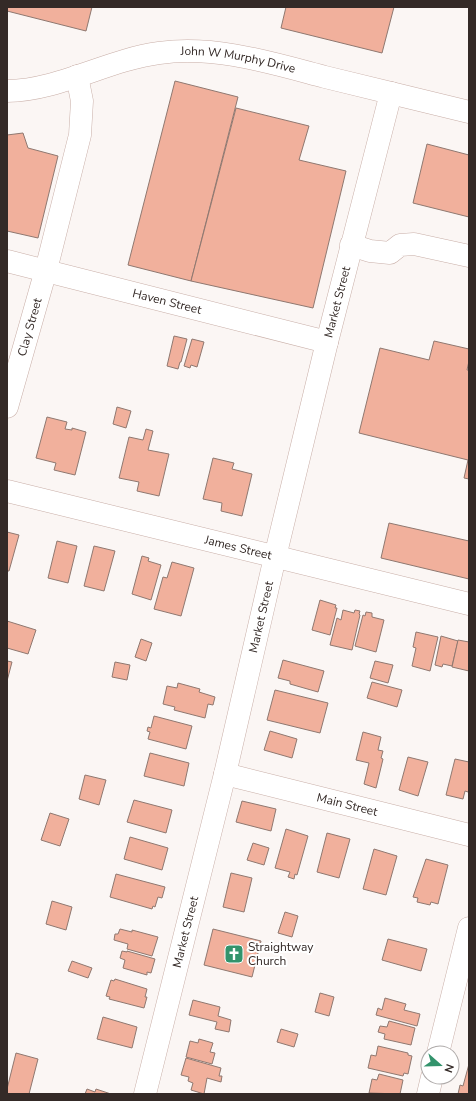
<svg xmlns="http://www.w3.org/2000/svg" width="476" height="1101" viewBox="0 0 476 1101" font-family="'Nunito Sans',sans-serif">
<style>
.building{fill:#f1b09c;stroke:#8f7870}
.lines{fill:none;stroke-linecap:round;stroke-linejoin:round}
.minor-casing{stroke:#c9afa8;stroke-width:23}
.minor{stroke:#fff;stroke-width:22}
.labels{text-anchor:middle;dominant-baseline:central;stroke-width:4;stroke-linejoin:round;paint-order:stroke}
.street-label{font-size:12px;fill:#342a27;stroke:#fff}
.poi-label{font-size:12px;fill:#342a27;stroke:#fff;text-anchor:start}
</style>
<rect width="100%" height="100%" fill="#fbf6f4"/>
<g class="building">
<path d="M7,7H92L86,31L7,11Z"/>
<path d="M286,7H394L382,53L281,28Z"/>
<path d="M175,81L238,97L191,281L128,265Z"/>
<path d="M236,108L309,126L299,160L346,171L313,308L191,281Z"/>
<path d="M23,133L28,148L58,156L38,238L7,231V135Z"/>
<path d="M427,144L469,155V217L413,203Z"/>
<path d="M174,336L187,339L181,362H180L178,369L167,366Z"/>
<path d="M192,339L204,342L197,367L191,365L190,368L184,366Z"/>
<path d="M434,341L469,349V361L467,370H469V479L464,478L468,460L359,433L380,348L429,360Z"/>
<path d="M117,407L131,411L126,428L113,424Z"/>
<path d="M47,417L67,422L65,429L72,430V428L86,432L75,475L54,470L56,463L36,458Z"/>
<path d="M146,429L153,431L148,450L169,454L159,496L137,491L139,482L119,478L129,437L143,440Z"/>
<path d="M213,458L234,463L232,469L252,474L242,516L221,511L222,503L203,499Z"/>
<path d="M389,523L469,541V579L381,558Z"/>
<path d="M7,532L19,535L9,571H7Z"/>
<path d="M57,541L77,546L68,583L48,578Z"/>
<path d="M94,546L115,551L104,591L84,586Z"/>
<path d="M142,556L149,558L148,561L161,565L151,600L132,594Z"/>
<path d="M172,562L194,568L181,616L154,609L163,577L167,578Z"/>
<path d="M320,600L336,605L335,608H337L330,635L312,630Z"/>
<path d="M343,610L354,613L355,610L360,611L359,614L360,615L352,650L330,645L337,618L341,620Z"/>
<path d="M366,612L372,613V617L384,620L376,652L355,646L363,615L365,616Z"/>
<path d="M7,621L36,630L28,654L7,648Z"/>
<path d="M416,632L438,637L430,671L412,666L416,648L413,647Z"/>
<path d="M441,636L458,641L452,666L443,664L442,667L435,665Z"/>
<path d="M141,639L152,643L146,661L135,657Z"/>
<path d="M458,640L469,642V671L452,667Z"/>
<path d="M283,660L324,671L318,692L290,684V681L278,678Z"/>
<path d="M7,661L12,662L7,681Z"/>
<path d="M375,661L393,665L388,683L370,678Z"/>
<path d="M115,662L130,665L127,680L112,677Z"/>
<path d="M372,682L402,690L397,707L367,698Z"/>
<path d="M178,683L200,689L199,692L215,697L213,705L208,704L205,718L174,710L175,707L163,704L167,686L177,688Z"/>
<path d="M275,690L328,703L320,733L267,720Z"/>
<path d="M154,716L192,726L186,749L148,739L150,732L147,731L148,727L151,728Z"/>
<path d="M270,731L297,739L292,758L264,750Z"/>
<path d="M363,732L381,737L378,750L383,751L381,758L383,759L376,788L364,784L369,763L356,760Z"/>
<path d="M150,753L189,763L184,786L144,776Z"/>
<path d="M408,757L428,762L418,796L399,790Z"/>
<path d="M455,759L469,762V789L468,792L465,791L463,799L446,795Z"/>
<path d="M85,775L106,780L99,805L79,799Z"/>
<path d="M134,800L172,810L166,833L127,822Z"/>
<path d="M242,801L276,809L271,831L236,822Z"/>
<path d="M50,813L69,819L60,846L41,840Z"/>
<path d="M286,829L308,836L297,875L295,874L294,879L288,877L290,872L275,868Z"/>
<path d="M327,833L350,839L339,878L317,872Z"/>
<path d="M130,837L168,848L162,870L124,859Z"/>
<path d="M253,843L269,848L264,865L247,860Z"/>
<path d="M374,849L397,856L386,895L363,889Z"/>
<path d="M426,859L448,865L438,904L431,902L430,905L417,902L418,898L413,897Z"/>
<path d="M231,873L252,878L244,912L223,907Z"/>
<path d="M116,874L165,887L162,898L158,897L155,907L153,906L152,909L110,897Z"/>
<path d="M52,901L72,907L66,930L46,924Z"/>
<path d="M285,912L298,916L292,937L278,933Z"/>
<path d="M120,929L132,932V930L158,937L152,956L127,949L128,944L114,940L115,934H118Z"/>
<path d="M213,929L261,941L252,977L204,965Z"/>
<path d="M388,939L427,949L421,971L382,960Z"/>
<path d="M122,951L127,952V951L155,959L151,973L147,972V975L123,968L125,960L120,958Z"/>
<path d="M72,961L92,968L88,978L68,971Z"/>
<path d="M115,979L147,989L145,997H147L144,1008L109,999L110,997L106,996L111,980L114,981Z"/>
<path d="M320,993L334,997L329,1016L315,1012Z"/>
<path d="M385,998L406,1004L404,1010L420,1014L417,1026L376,1015L378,1008L382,1010Z"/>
<path d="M193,1000L220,1007L218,1016L231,1020L229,1032L215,1029L217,1022L189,1015Z"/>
<path d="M103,1017L137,1027L132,1048L97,1039Z"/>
<path d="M389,1021L415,1028L411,1045L384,1039L385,1034L378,1032L380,1026L387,1027Z"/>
<path d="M281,1029L298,1034L294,1047L277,1042Z"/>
<path d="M199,1039L213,1043L210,1052L215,1053L212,1064L186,1057L190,1041L198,1043Z"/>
<path d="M378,1046L408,1053V1055L412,1056L408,1074L404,1073L403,1076L368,1068L371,1055L376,1056Z"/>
<path d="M16,1053L38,1059L29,1094H7V1089Z"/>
<path d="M186,1058L221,1068L219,1076H222L221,1082L207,1078L204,1094L191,1090L193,1083L188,1081L189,1077L181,1075Z"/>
<path d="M469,1064V1094H458L460,1085L463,1086Z"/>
<path d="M379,1074L403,1080L400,1094L369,1093L372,1079L377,1080Z"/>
<path d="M87,1089L95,1092L96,1089L111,1094H85Z"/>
</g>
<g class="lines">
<g class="minor-casing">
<g id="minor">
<path id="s1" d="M7,91C60,90 107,60 159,53C215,45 272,63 325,77C373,89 421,100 469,112"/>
<path d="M351,245L370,251L390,253L400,245L414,244L469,256"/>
<path id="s2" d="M7,261L327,342"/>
<path id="s3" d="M7,407L46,270L80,135L82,101L77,76"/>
<path id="s4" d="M7,491L469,604"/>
<path id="s5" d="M225,774L469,835"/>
<path d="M438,1053L469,928"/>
<path id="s6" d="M145,1094L225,774L275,557L327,342L391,93"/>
<path d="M428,1094L432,1077"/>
</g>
</g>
<use href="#minor" class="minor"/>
</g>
<defs>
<g id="church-square" transform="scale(1)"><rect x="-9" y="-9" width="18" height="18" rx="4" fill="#33936c" stroke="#fff"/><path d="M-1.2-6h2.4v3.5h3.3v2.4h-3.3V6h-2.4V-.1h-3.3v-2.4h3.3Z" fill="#fff"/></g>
</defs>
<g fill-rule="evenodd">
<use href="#church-square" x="234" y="954"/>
</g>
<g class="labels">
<g class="street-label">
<text stroke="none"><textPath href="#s1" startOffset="237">John W Murphy Drive</textPath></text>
<text stroke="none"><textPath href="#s2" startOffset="165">Haven Street</textPath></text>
<text stroke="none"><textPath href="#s6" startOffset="815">Market Street</textPath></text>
<text stroke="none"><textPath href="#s3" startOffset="83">Clay Street</textPath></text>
<text stroke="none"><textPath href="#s4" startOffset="238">James Street</textPath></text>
<text stroke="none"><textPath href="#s6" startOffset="491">Market Street</textPath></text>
<text stroke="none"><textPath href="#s5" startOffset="126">Main Street</textPath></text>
<text stroke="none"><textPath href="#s6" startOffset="167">Market Street</textPath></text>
</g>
<g class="poi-label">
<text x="248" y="947">Straightway<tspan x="248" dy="14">Church</tspan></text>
</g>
</g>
<rect width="476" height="1101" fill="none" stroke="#342a27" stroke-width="16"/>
<g transform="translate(440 1065) rotate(110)"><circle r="19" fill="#ffffff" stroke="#aeaaa9"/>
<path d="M0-3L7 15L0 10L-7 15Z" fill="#33936c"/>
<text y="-6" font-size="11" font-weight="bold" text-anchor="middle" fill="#342a27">N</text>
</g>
</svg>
